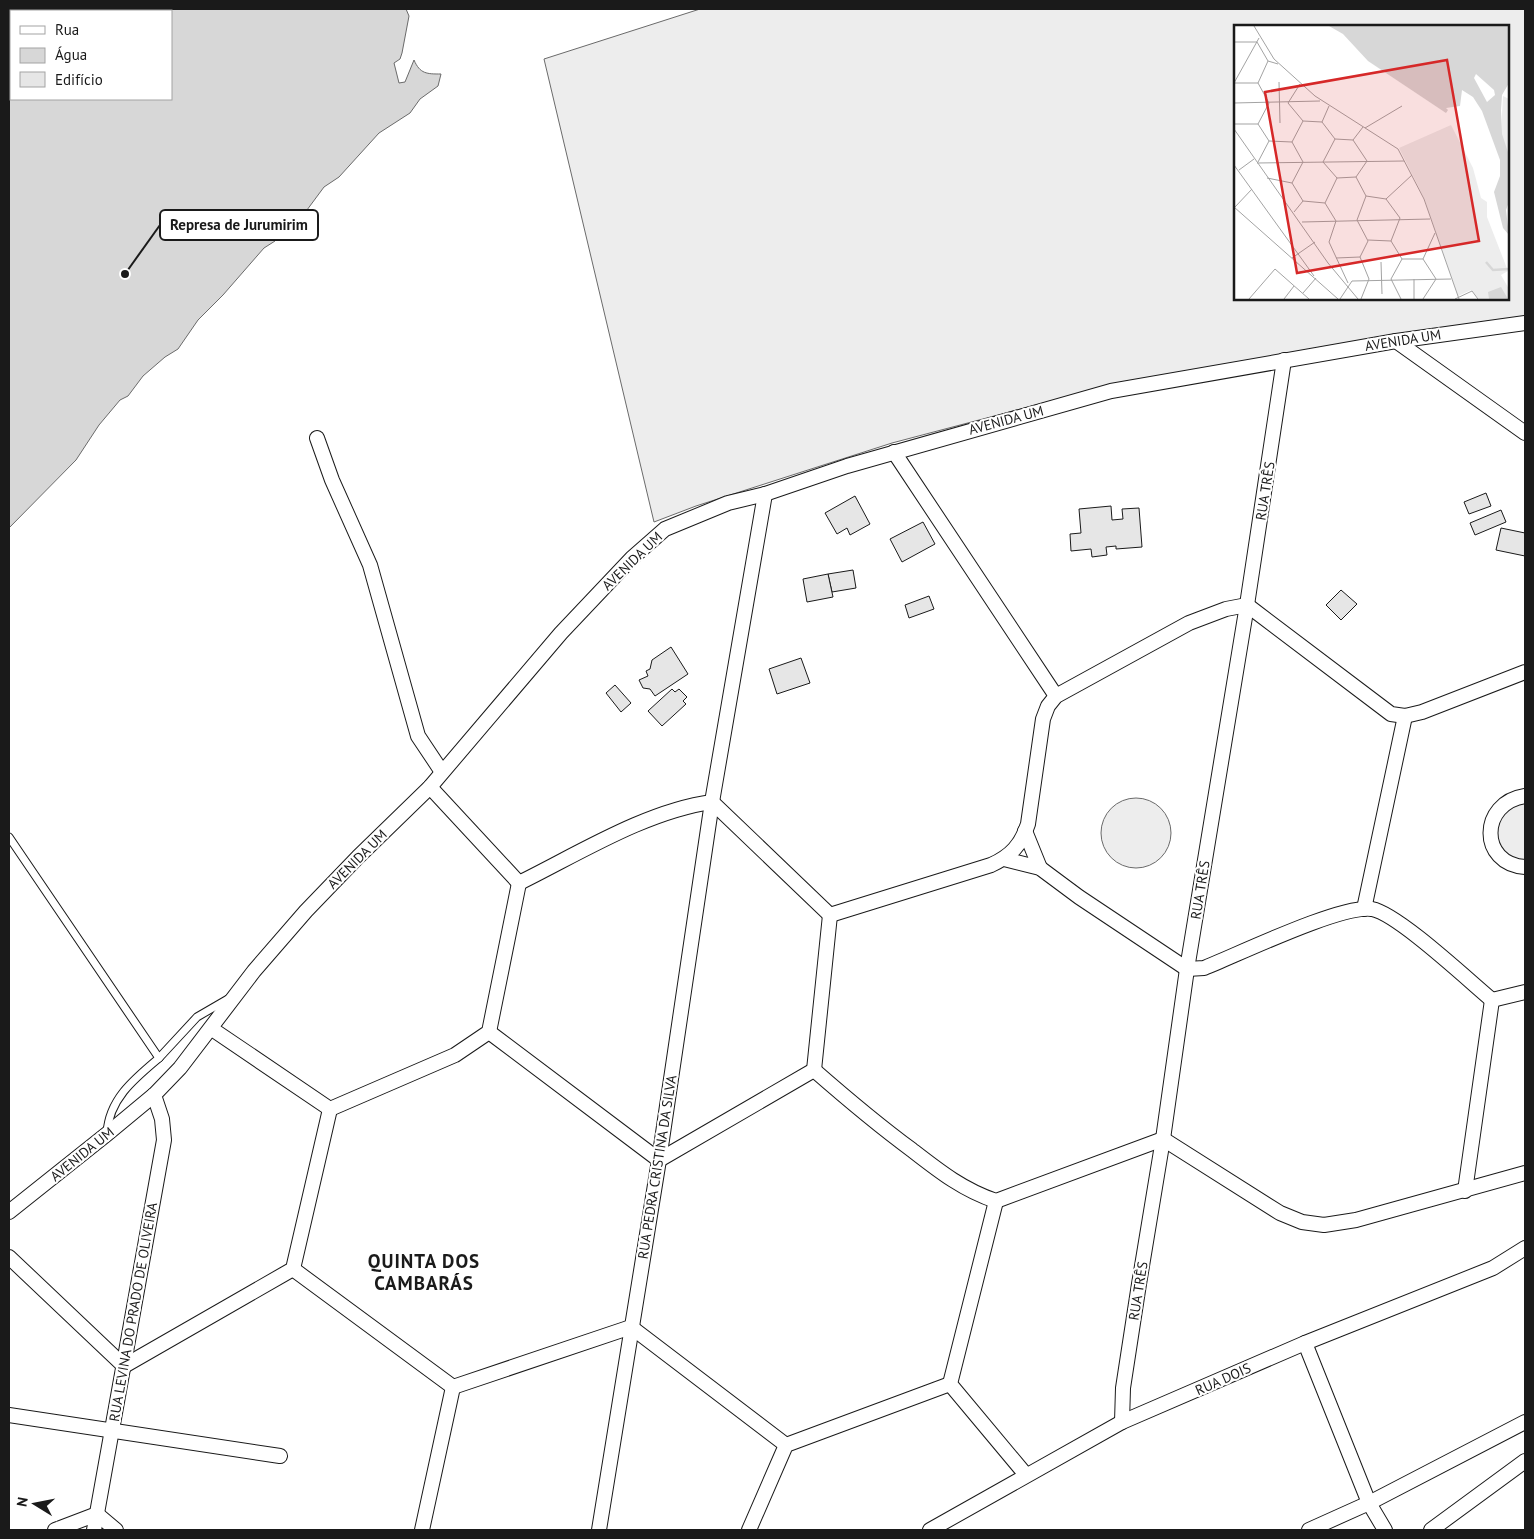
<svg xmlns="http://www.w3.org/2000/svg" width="1534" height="1539" viewBox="0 0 1534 1539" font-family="'PT Sans',sans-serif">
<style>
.built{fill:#ededed;stroke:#6a6a6a;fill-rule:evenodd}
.water{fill:#d7d7d7;stroke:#6a6a6a;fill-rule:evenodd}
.building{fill:#e6e6e6;stroke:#1a1a1a}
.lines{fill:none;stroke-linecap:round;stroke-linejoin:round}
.lane-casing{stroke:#1a1a1a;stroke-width:9}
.street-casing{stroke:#1a1a1a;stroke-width:16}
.lane{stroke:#fff;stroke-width:7}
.street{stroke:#fff;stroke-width:14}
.labels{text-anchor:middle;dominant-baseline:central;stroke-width:4;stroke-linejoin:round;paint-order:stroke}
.street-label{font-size:14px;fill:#1a1a1a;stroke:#fff}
.district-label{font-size:19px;font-weight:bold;letter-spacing:1px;fill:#1a1a1a;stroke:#fff}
.inset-river{fill:none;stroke:#d7d7d7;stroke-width:2.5}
.inset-road{fill:none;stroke:#a3a3a3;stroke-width:1}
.view{fill:#d62828;fill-opacity:0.15;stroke:#d62828;stroke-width:2.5}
.inset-edge{fill:none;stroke:#1a1a1a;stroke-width:2.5}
.leader{fill:none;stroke:#1a1a1a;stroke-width:2}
.callout-dot{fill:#1a1a1a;stroke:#fff;stroke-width:2}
.callout{fill:#fff;stroke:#1a1a1a;stroke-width:2}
.callout-label{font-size:15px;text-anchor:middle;font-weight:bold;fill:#1a1a1a}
</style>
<rect width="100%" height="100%" fill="#fff"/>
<g class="built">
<path d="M700,9H1525V317L1104,387L892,443L696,506L654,522L544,59ZM1235,26H1508V299H1235Z"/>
<circle cx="1136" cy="833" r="35"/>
<path d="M1525,800V862L1508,858L1497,844L1496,822L1499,815Z"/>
</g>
<path class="water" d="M9,9H406L409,16L402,53L400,59L394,63L399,83L405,82L414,60C420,74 427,74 441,74L438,86L420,99L410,113L379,133L339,177L324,187L304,214L282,229L275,241L264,248L223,295L198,320L178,349L165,357L143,376L128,396L120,400L99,425L76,460L9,528ZM11,11H171V99H11Z"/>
<g class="building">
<path d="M1486,493L1491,506L1469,514L1464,502Z"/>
<path d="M855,496L870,524L850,535L847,528L837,534L825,513Z"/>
<path d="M1111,506L1112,520L1123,519L1122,509L1139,508L1142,547L1116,549V546L1106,547L1107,555L1092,557L1091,549L1071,551L1070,534L1081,533L1079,509Z"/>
<path d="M1501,510L1506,522L1475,535L1470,523Z"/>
<path d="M923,522L935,544L902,562L890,539Z"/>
<path d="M1501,528L1525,533V556L1496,550Z"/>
<path d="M853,570L856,588L832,592L828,574Z"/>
<path d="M828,574L833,597L807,602L803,579Z"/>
<path d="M1341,590L1357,604L1341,620L1326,605Z"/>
<path d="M929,596L934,609L909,618L905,605Z"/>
<path d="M671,647L688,674L655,696L650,689L643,688L639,680L648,676L646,671L650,669L652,660Z"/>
<path d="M801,658L810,683L777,694L769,669Z"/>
<path d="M615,685L631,703L621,712L606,693Z"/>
<path d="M672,689L675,692L679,689L687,697L683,701L686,704L662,726L648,711Z"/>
</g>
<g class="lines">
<g class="lane-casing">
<g id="lane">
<path d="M9,837L159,1058C134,1079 109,1099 107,1133"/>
<path d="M159,1058L197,1017L228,999"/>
</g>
</g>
<g class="street-casing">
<g id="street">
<path d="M1396,341L1525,433"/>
<path d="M317,438L332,480L370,565L418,736L442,772"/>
<path d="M894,452L1056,696"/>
<path d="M430,787L519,883"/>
<path d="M1525,796C1479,803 1479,864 1525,867"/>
<path d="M712,802L830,915"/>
<path d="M1025,831L1040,868"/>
<path d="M1004,859L1040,868L1079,897L1187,969L1204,968C1237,955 1342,904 1372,909C1398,914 1468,980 1492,1000"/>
<path d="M519,883C578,854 646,811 712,802"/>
<path d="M1364,909L1405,716"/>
<path d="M830,915L991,865C1011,856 1021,845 1028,824L1043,719L1048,706L1056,696L1189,623L1226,609L1247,605L1391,714L1405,716L1422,712L1525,672"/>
<path d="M1492,1000L1525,992"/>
<path d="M212,1029L330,1109"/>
<path d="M489,1032L659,1160L814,1070"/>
<path d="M814,1070C846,1098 878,1125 912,1150C939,1171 963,1190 996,1201L1163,1139L1280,1213L1302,1222L1324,1225L1356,1220L1525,1173"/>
<path d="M814,1070L830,915"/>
<path d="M330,1109L455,1055L489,1032L519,883"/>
<path d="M1465,1191L1492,1000"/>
<path d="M996,1201L950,1384L1026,1475"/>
<path d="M9,1212L107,1134L154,1095L180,1068L254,971L306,911L358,857L430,787L561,633L632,558L665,529L728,503L765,494L847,466L1111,391L1396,341L1525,323"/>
<path d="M9,1257L124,1366L293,1269L330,1109"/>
<path d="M293,1269L453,1387"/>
<path d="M1305,1343L1369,1503L1385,1530"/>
<path d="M453,1387L631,1327L786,1445"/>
<path d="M9,1415L280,1456"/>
<path d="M1122,1422L1123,1388L1139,1284L1163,1139L1187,969L1247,605L1284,360"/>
<path d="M55,1530L97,1514L116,1530"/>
<path d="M94,1530L164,1140L162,1119L154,1095"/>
<path d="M422,1530L453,1387"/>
<path d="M599,1530L659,1160L712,802L765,494"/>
<path d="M749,1530L786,1445L950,1384"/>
<path d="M930,1530L1122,1422L1305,1343L1493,1268L1525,1248"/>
<path d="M1309,1530L1369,1503L1525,1422"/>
<path d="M1431,1530L1525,1461"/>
</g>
</g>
<use href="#lane" class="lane"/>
<use href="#street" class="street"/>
</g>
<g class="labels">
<g class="street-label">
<text transform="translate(1403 340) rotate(-9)">AVENIDA UM</text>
<text transform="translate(1006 420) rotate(-15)">AVENIDA UM</text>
<text transform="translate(1265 491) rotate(-81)">RUA TRÊS</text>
<text transform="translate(632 561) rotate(-44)">AVENIDA UM</text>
<text transform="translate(357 859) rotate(-45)">AVENIDA UM</text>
<text transform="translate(1200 890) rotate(-81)">RUA TRÊS</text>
<text transform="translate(82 1154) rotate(-39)">AVENIDA UM</text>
<text transform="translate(657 1167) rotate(-81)">RUA PEDRA CRISTINA DA SILVA</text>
<text transform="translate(1138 1291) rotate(-81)">RUA TRÊS</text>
<text transform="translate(133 1312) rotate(-80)">RUA LEVINA DO PRADO DE OLIVEIRA</text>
<text transform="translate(1223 1379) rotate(-24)">RUA DOIS</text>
</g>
<g class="district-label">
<text x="424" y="1261">QUINTA DOS<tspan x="424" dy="22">CAMBARÁS</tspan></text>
</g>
</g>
<g transform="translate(1234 25)">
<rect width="275" height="275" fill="#fff"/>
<path d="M269,71L275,74V130L267,109ZM217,100L239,143L247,173L253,177V192L274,246L267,250L275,264V274H245L237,265L224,271L190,173L165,123Z" fill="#ededed"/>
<path d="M95,1H274L275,58L268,70L267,85L268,109L275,130V177L272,185L275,210L269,203L260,167L266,151V135L248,86L239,72L228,65L226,81L212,83L214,85L212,88L134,36L109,9ZM242,49L260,65L261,70L253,77L240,53ZM267,262L274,274H255L254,267Z" fill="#d7d7d7" fill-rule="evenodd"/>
<path class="inset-river" d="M252,237L259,245L275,244"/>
<path class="inset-road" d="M20,1L40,34L81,71L164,124L190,174L225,274M0,17H23L34,36L44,39M45,57L46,98M0,58L25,13M0,58H24M24,58L34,36M66,59L54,78L69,96L88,97M0,78L86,76M88,97L101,114L119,115M88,97L95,81M0,99H24M24,99L35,78L24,58M24,99L35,116M131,103L168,81M0,104L94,238L124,274M101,114L89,137L103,153M119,115L133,136M119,115L129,102M35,116L58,117M58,117L69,137L58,158M58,117L69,96M24,137L35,116M23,138L170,136M0,140L80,251M5,145L20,134M122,152L132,171L152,174L166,193L157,216L168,234M122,152L133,136M33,153L58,158L69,176M103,153L91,178L102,196L95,217L114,258M103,153L122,152M152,174L178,150M0,182L104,274M1,182L18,164M60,187L69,176L91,178M68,197L196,194M134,215L157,216M126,232L134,216L123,195L132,171M126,232L135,254L127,274M58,233L81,217M102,233L126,232M168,234H189M189,234L202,254L189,274M189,234L201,208M147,237L148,269M180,254V274M69,268L82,253M15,274L41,244L75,274M50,274L60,261M106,274L118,256L217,254M167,274L157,254L168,234M221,274L238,266L244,274"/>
<path class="view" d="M213,35L245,216L63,248L31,67Z"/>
<rect width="275" height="275" class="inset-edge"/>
</g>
<path class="leader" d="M125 274L160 225"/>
<circle class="callout-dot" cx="125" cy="274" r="5"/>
<rect class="callout" x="160" y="210" width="158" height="30" rx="5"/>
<g class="callout-label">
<text x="239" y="230">Represa de Jurumirim</text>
</g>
<rect width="1534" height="1539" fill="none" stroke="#1a1a1a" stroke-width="20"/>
<rect x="10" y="10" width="162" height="90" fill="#ffffff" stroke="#a3a3a3"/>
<rect x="20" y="26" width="25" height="8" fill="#ffffff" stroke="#a3a3a3"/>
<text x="55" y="35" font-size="15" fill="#1a1a1a">Rua</text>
<rect x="20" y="48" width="25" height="15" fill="#d7d7d7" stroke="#a3a3a3"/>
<text x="55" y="60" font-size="15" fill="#1a1a1a">Água</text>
<rect x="20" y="72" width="25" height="15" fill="#e6e6e6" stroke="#a3a3a3"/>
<text x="55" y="85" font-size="15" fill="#1a1a1a">Edifício</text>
<g transform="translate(35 1504) rotate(280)" stroke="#ffffff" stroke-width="4" paint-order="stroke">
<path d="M0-4L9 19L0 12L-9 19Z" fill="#1a1a1a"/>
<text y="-8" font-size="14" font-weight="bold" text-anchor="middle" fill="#1a1a1a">N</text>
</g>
</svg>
